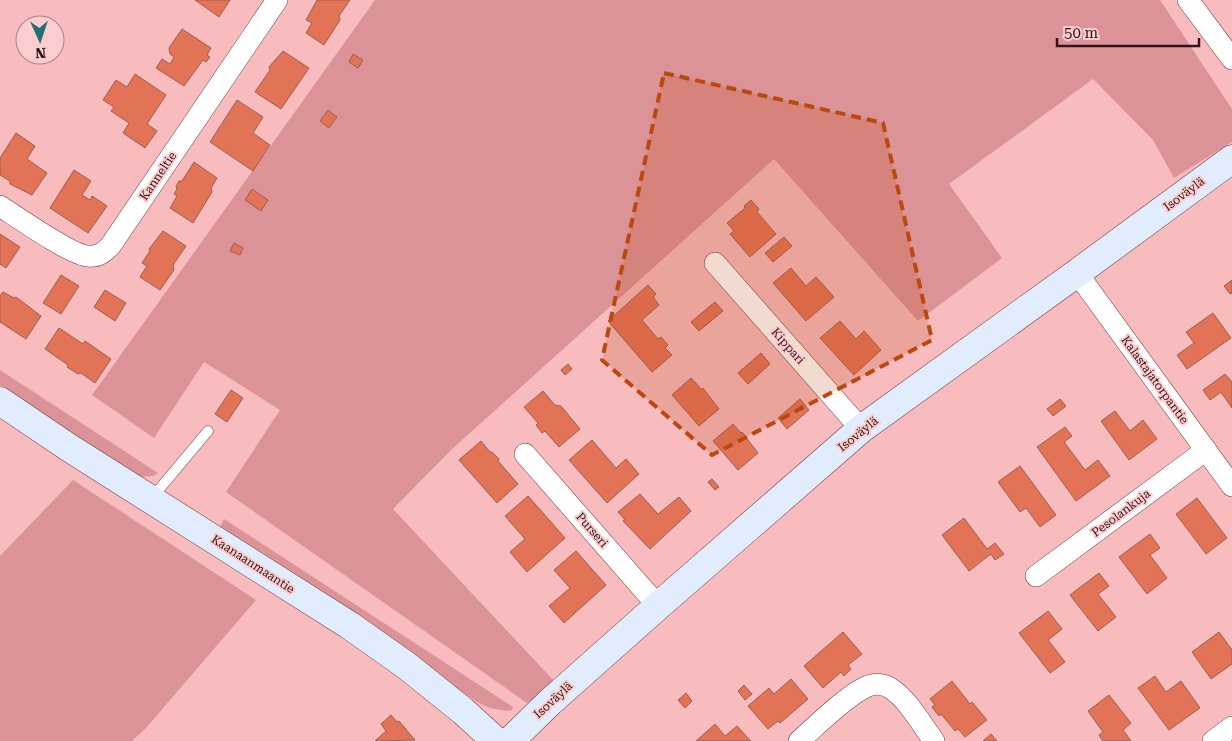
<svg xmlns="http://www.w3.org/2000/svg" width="1232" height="741" viewBox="0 0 1232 741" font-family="'Roboto Serif',serif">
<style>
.green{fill:#dc9397}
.building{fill:#e37357;stroke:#9e5f4e}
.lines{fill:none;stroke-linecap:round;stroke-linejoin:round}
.lane-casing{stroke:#74363d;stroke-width:11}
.street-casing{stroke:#74363d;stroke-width:22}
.secondary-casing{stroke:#74363d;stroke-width:29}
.lane{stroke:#fff;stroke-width:10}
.street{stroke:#fff;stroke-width:21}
.secondary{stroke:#e1edfc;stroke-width:28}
.marked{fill:#ba480f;fill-opacity:0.2;stroke:#ba480f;stroke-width:4;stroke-dasharray:10 6;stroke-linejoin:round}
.labels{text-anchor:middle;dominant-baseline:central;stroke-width:4;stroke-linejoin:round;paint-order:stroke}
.street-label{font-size:12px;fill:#311619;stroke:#fbcdcf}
</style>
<rect width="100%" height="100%" fill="#f8bcbf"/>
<g class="green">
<path d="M375,0H1160L1232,109V142L1174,178L1153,140L1093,79L949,184L1002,258L918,321L774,159L451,450L393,509L555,682L527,703L226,492L280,410L204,362L154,438L92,395Z"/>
<path d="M0,370L158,473L153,476L139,477L0,385Z"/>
<path d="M73,480L256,600L146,728L132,741H0V556Z"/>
<path d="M224,519L513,707L512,710L507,711L490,708L477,702L417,661L218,530Z"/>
</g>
<g class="building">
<path d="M195,0H230L219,17Z"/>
<path d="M317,0H350L339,16L340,20L324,45L306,33L312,23L306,20Z"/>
<path d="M182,29L211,48L207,55L210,57L206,62L203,60L184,86L156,68L162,59L170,64L174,57L170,54L169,48Z"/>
<path d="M283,51L309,68L281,109L255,92L270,70L269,67Z"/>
<path d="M353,54L363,60L358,68L349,62Z"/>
<path d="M135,74L166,95L147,124L157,131L145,148L123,133L129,123L111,111L114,107L103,100L116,80L127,87Z"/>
<path d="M237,100L263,117L253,133L270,145L253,171L210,142Z"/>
<path d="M328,110L337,117L329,128L320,121Z"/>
<path d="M16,133L35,146L27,159L47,173L32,195L10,184V181L0,175V158Z"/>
<path d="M194,162L217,178L211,188L212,192L193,223L170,208L177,196L174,194L177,189L176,186L179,181H182Z"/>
<path d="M74,170L91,181L82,195L90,200L92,196L107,206L88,233L50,208Z"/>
<path d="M252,189L268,200L261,211L245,200Z"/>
<path d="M751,200L759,209L757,212L776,234L750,257L730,234L734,231L727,223L745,208L744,206Z"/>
<path d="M163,231L186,246L173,265L174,270L160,290L140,277L147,266L142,263L150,251L149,249Z"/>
<path d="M0,234L20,247L6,268L0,264Z"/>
<path d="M784,237L792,246L773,262L765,253Z"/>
<path d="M234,243L243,248L240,255L230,251Z"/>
<path d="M791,268L806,286L816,277L834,297L806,321L773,283Z"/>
<path d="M61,275L79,286L61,314L43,303Z"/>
<path d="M1232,280V293L1230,294L1224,286Z"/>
<path d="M648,285L656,294L653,297L659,305L642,320L658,339L661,337L668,345L665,348L672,355L652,372L608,321Z"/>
<path d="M105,290L126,303L115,321L94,307Z"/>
<path d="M3,292L14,298L16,297L41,316L26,339L0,322V296Z"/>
<path d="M715,302L723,311L699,331L691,322Z"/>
<path d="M1213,313L1231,338L1187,369L1177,355L1194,343L1186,332Z"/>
<path d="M840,321L856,339L864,331L881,350L854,375L820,338Z"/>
<path d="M59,328L83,344L85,341L111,359L95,383L81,373L78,374L67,367L68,365L45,349Z"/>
<path d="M761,353L770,364L748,384L738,373Z"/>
<path d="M568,364L572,369L565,375L561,370Z"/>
<path d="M1225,374L1232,382V408L1221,392L1210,400L1203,390Z"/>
<path d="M691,378L702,390L703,388L719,409L699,426L672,395Z"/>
<path d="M231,390L243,398L227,422L215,414Z"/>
<path d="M543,391L555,405L561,406L580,429L559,447L545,431L542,433L536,425L538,423L524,407Z"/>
<path d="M800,399L809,410L787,429L778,418Z"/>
<path d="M1060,399L1066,406L1053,416L1047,409Z"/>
<path d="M1115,411L1130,431L1143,420L1157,439L1129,460L1101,421Z"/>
<path d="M733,424L741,433L742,432L758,453L738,470L713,441Z"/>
<path d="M1065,427L1072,436L1064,442L1085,470L1098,460L1110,476L1076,501L1037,447Z"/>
<path d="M592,440L616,468L626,459L639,474L607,503L569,460Z"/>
<path d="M481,441L490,452H492L499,459L498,461L518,484L497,503L459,460Z"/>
<path d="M1020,466L1056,515L1040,527L1026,508L1020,512L998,482Z"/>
<path d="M712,479L719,487L715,490L708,482Z"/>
<path d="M640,494L658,514L679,497L691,511L650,549L623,521L625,520L618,512Z"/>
<path d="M528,496L565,538L527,572L510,552L525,539L505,516Z"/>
<path d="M1197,498L1227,538L1206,554L1176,514Z"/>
<path d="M964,518L987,549L995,543L1004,554L995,560L991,554L969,571L942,535Z"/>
<path d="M1150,534L1160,548L1150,555L1167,578L1147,594L1119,557Z"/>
<path d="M576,551L606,585L564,623L549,606L570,588L554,570Z"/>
<path d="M1099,573L1109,586L1098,594L1116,617L1098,631L1070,595Z"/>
<path d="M1048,611L1062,629L1048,640L1065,662L1050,673L1019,633Z"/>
<path d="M843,632L862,654L848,665L851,669L844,676L841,672L823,688L804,666Z"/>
<path d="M1219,632L1232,650V664L1211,679L1192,652Z"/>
<path d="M1155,676L1166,692L1181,681L1200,708L1169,730L1138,688Z"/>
<path d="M791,679L808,699L780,723L778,721L768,729L748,706L769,688L774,694Z"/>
<path d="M952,681L970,704L972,702L987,720L965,737L958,729L955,731L941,714L939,716L932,707L935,705L930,699Z"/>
<path d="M744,685L752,694L745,700L738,691Z"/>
<path d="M686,693L692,701L685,708L678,700Z"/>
<path d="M1109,695L1131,723L1123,730L1131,741H1103L1099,735L1103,732L1088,711Z"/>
<path d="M391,715L397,722L399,721L415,740L375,741L386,731L381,724Z"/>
<path d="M715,724L725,736L737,726L751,741H696Z"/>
<path d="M991,734L997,741H983Z"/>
</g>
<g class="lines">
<g class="lane-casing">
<path id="lane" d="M151,499L208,431"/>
</g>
<g class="street-casing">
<g id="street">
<path d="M1188,0L1232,59"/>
<path d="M0,206C17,217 71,255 88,256C98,257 104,253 111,245L277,0"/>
<path d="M715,263L861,429"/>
<path d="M1077,273L1232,486"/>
<path d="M525,454L658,606"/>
<path d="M1036,576L1206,450"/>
<path d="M799,741C816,726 848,694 868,686C875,683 884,684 890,688C907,698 922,725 934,741"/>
<path d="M1213,741L1232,727"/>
</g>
</g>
<g class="secondary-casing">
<g id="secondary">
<path d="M0,401L68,447L349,625L407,666L463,711L496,741"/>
<path d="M510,741L550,702L658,606L861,429L1077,273L1232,159"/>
</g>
</g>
<use href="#lane" class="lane"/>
<use href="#street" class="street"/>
<use href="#secondary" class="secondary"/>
</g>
<path class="marked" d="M664,73L883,123L932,340L712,455L602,360Z"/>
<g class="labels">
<g class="street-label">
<text transform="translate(158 176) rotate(-56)">Kanneltie</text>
<text transform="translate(1184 194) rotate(-37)">Isoväylä</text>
<text transform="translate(788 346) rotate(49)">Kippari</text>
<text transform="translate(1155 380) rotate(54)">Kalastajatorpantie</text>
<text transform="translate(858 434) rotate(-39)">Isoväylä</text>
<text transform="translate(1121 513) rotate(-37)">Pesolankuja</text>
<text transform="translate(592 530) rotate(49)">Purseri</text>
<text transform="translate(253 564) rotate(33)">Kaanaanmaantie</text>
<text transform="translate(553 700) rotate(-43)">Isoväylä</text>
</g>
</g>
<g transform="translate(40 40) rotate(177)"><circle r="24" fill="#fbcdcf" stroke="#aa8486"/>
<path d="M0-4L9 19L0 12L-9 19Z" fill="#246f70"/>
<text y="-8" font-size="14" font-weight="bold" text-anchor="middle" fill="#311619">N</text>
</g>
<path d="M1057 38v8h142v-8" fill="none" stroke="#311619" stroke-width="2.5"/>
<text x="1064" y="38" font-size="15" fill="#311619" stroke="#fbcdcf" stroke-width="4" paint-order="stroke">50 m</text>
</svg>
